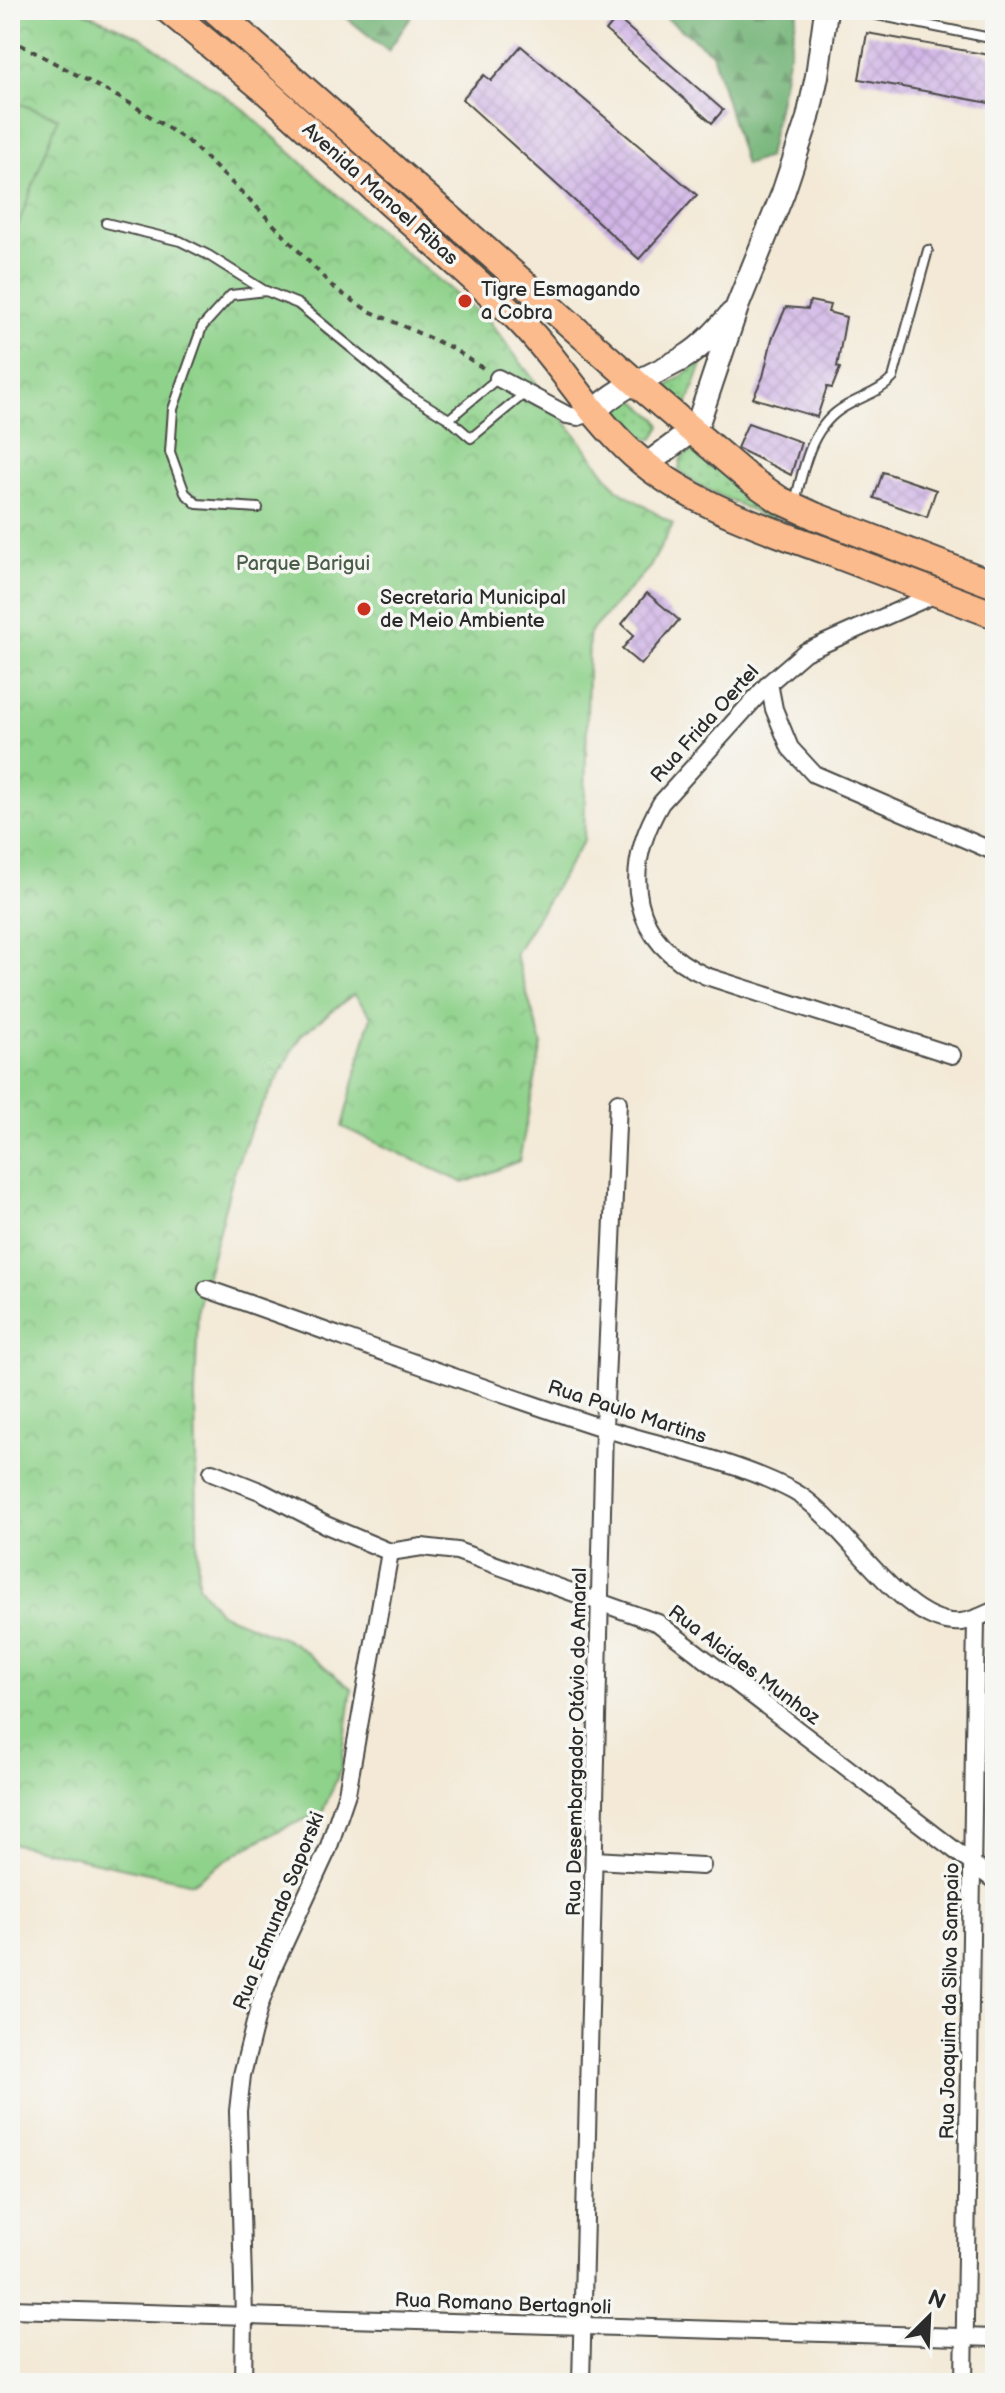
<svg xmlns="http://www.w3.org/2000/svg" width="1005" height="2393" viewBox="0 0 1005 2393" font-family="'Balsamiq Sans',sans-serif">
<style>
.grass{fill:url(#grass-dots);stroke:#5d7e5b;stroke-width:2}
.forest{fill:url(#forest-firs);stroke:#4f7051;stroke-width:2}
.park{fill:url(#park-crowns);stroke:#5d7e5b;stroke-width:2}
.pitch{fill:#8fd28b;stroke:#5d7e5b;stroke-width:2}
.building{fill:url(#building-cross-hatch)}
.lines{fill:none;stroke-linecap:round;stroke-linejoin:round}
.service-casing{stroke:#494845;stroke-width:12}
.minor-casing{stroke:#494845;stroke-width:20}
.tertiary-casing{stroke:#494845;stroke-width:26}
.primary-casing{stroke:#494845;stroke-width:30}
.path{stroke:#494845;stroke-width:4;stroke-dasharray:6 6;stroke-linecap:butt}
.service{stroke:#fff;stroke-width:8}
.minor{stroke:#fff;stroke-width:16}
.tertiary{stroke:#fff;stroke-width:22}
.primary{stroke:#fbbb8d;stroke-width:26}
.poi-dot{fill:#c8321e;stroke:#f6f6f2;stroke-width:3}
.labels{text-anchor:middle;dominant-baseline:central;stroke-width:7;stroke-linejoin:round;paint-order:stroke}
.street-label{font-size:20px;fill:#2b2b2b;stroke:#f6f6f2}
.poi-label{font-size:20px;fill:#2b2b2b;stroke:#f6f6f2;text-anchor:start}
.park-label{font-size:20px;fill:#495d48;stroke:#f6f6f2}
</style>
<defs>
<pattern id="grass-dots" width="8" height="8" patternUnits="userSpaceOnUse" patternTransform="scale(2)"><rect width="8" height="8" fill="#8fd28b"/><path d="M2 2h.1M6 6h.1" fill="none" stroke="#7cb478" stroke-width="1.8" stroke-linecap="round"/></pattern>
<pattern id="forest-firs" width="22" height="20" patternUnits="userSpaceOnUse" patternTransform="scale(2)"><rect width="22" height="20" fill="#73b477"/><path d="M5 1l3.5 6h-7zM16 11l3.5 6h-7z" fill="#5f9362"/></pattern>
<pattern id="park-crowns" width="20" height="18" patternUnits="userSpaceOnUse" patternTransform="scale(2)"><rect width="20" height="18" fill="#8fd28b"/><path d="M2 6a3 3 0 1 1 6 0M12 15a3 3 0 1 1 6 0" fill="none" stroke="#7cb478"/></pattern>
<pattern id="building-cross-hatch" width="8" height="8" patternUnits="userSpaceOnUse" patternTransform="scale(2)"><rect width="8" height="8" fill="#d2b6e7"/><path d="M0 0l8 8M0 8l8-8" fill="none" stroke="#b49dc6"/></pattern>
</defs>
<rect width="100%" height="100%" fill="#f6f6f2"/>
<filter id="ink" filterUnits="userSpaceOnUse"><feTurbulence type="fractalNoise" baseFrequency=".0125" numOctaves="2"/><feDisplacementMap in="SourceGraphic" scale="16" xChannelSelector="R" yChannelSelector="G"/><feConvolveMatrix kernelMatrix="1 2 1 2 8 2 1 2 1" color-interpolation-filters="sRGB"/></filter>
<filter id="wash" filterUnits="userSpaceOnUse"><feTurbulence type="fractalNoise" baseFrequency=".006" numOctaves="4" result="noise"/><feDisplacementMap in="SourceGraphic" scale="32" xChannelSelector="R" yChannelSelector="G"/><feGaussianBlur stdDeviation="1.8" result="paint"/><feColorMatrix in="noise" values="0 0 0 0 0 0 0 0 0 0 0 0 0 0 0 0 0 1.4 0 .05"/><feComposite in="paint" operator="in"/></filter>
<g filter="url(#wash)">
<rect width="100%" height="100%" fill="#f3e9d6"/>
<g class="grass">
<path d="M703,361L687,406L684,408L664,392L665,388Z"/>
<path d="M631,397L657,419L661,426L653,439C637,438 616,427 613,409Z"/>
<path d="M693,449L778,508L772,521L698,485L679,470L681,458Z"/>
</g>
<g class="forest">
<path d="M337,10H416L388,51Z"/>
<path d="M656,10H798L768,157L745,165L712,53Z"/>
</g>
<path class="park" d="M10,10H80L140,37L242,108L356,212L489,321L617,489L673,524L650,567L589,633L584,840L515,954L542,1044L519,1161L464,1183L342,1127L371,1016L354,994L301,1035L254,1121L235,1169L198,1309L195,1396L198,1585L220,1613L294,1643L352,1689L341,1769L322,1813C274,1829 233,1853 193,1883L10,1843Z"/>
<path class="pitch" d="M10,100L58,118L10,247Z"/>
<g id="blocks">
<g class="building">
<path d="M617,18L723,110L712,123L606,31Z"/>
<path d="M867,33L995,56V104L859,79Z"/>
<path d="M521,46L697,195L639,259L462,99L484,75L491,81Z"/>
<path d="M810,301L830,305L828,312L846,317L837,367L840,368L832,388L827,387L817,417L753,398L763,377L772,339L786,307L808,309Z"/>
<path d="M748,423L801,442L791,475L737,448Z"/>
<path d="M883,472L936,490L927,517L874,498Z"/>
<path d="M647,593L679,620L641,665L622,649L634,635L622,624Z"/>
</g>
</g>
</g>
<g filter="url(#ink)">
<use href="#blocks" fill-opacity="0" stroke="#494845" stroke-width="2"/>
<g class="lines">
<g class="service-casing">
<g id="service">
<path d="M853,10L995,39"/>
<path d="M106,223L180,241L208,255L265,291"/>
<path d="M449,419L498,378"/>
<path d="M795,502C804,466 811,425 846,406C863,396 880,392 893,378L928,250"/>
<path d="M258,508L197,504L185,493L170,452L173,409L202,327L231,295L266,291L298,304L405,392L449,419L471,438L524,394"/>
</g>
</g>
<g class="minor-casing">
<g id="minor">
<path d="M498,378L567,415L578,417L594,412"/>
<path d="M938,593L805,652L769,683L661,803C621,871 629,941 706,976L952,1055"/>
<path d="M769,683L774,709L790,748L814,774L995,852"/>
<path d="M207,1289C339,1335 470,1385 603,1428C664,1447 736,1461 793,1491C844,1518 901,1628 961,1622C973,1621 984,1615 995,1610"/>
<path d="M212,1472L262,1492L326,1525L390,1552L422,1547L457,1551L658,1623L995,1881"/>
<path d="M594,1860L702,1866"/>
<path d="M10,2309L995,2338"/>
<path d="M243,2383L244,2316L238,2111L242,2075L259,2007L273,1968L328,1849L347,1793L390,1552"/>
<path d="M581,2383L604,1428L618,1102"/>
<path d="M964,2383L976,1619"/>
</g>
</g>
<g class="tertiary-casing">
<g id="tertiary">
<path d="M594,412C620,385 654,376 685,357C703,346 717,330 731,314"/>
<path d="M646,465L693,430L699,420L737,307L783,193L808,118L817,76L826,10"/>
</g>
</g>
<g class="primary-casing">
<g id="primary">
<path d="M168,10L266,91L515,316C559,359 588,414 634,455C689,503 756,525 824,550C881,572 938,593 995,615"/>
<path d="M215,10L635,382L748,478L780,500L815,516L995,585"/>
</g>
</g>
<path class="path" d="M10,39L133,105L189,142L253,203L334,288L367,310L452,348L486,370"/>
<use href="#service" class="service"/>
<use href="#minor" class="minor"/>
<use href="#tertiary" class="tertiary"/>
<use href="#primary" class="primary"/>
</g>
</g>
<g class="poi-dot">
<circle cx="465" cy="301" r="8"/>
<circle cx="364" cy="609" r="8"/>
</g>
<g class="labels">
<g class="street-label">
<text transform="translate(380 194) rotate(42)">Avenida Manoel Ribas</text>
<text transform="translate(705 724) rotate(-48)">Rua Frida Oertel</text>
<text transform="translate(627 1412) rotate(18)">Rua Paulo Martins</text>
<text transform="translate(744 1665) rotate(37)">Rua Alcides Munhoz</text>
<text transform="translate(577 1742) rotate(-89)">Rua Desembargador Otávio do Amaral</text>
<text transform="translate(279 1911) rotate(-68)">Rua Edmundo Saporski</text>
<text transform="translate(950 2001) rotate(-89)">Rua Joaquim da Silva Sampaio</text>
<text transform="translate(503 2304) rotate(2)">Rua Romano Bertagnoli</text>
</g>
<g class="poi-label">
<text x="481" y="290">Tigre Esmagando<tspan x="481" dy="23">a Cobra</tspan></text>
<text x="380" y="598">Secretaria Municipal<tspan x="380" dy="23">de Meio Ambiente</tspan></text>
</g>
<g class="park-label">
<text x="303" y="564">Parque Barigui</text>
</g>
</g>
<rect width="1005" height="2393" fill="none" stroke="#f6f6f2" stroke-width="40"/>
<g transform="translate(929 2317) rotate(24)" stroke="#f6f6f2" stroke-width="6" paint-order="stroke">
<path d="M0-6L14 30L0 20L-14 30Z" fill="#2b2b2b"/>
<text y="-12" font-size="22" font-weight="bold" text-anchor="middle" fill="#2b2b2b">N</text>
</g>
</svg>
